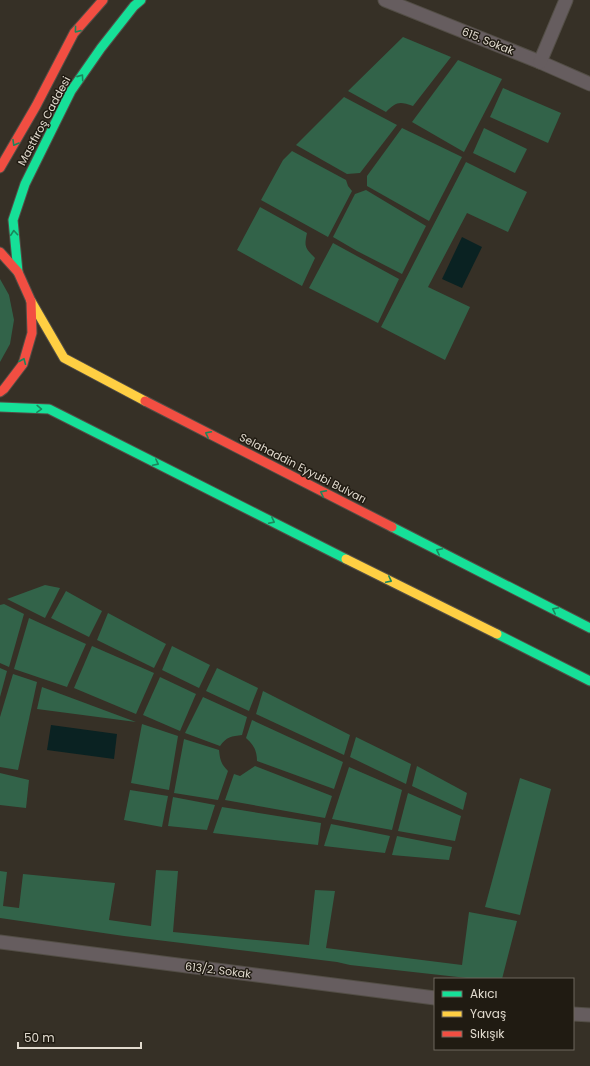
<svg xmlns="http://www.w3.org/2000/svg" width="590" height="1066" viewBox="0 0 590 1066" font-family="Poppins,sans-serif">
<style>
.green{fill:#326349}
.water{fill:#0a2222}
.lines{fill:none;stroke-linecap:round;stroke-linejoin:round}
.street-casing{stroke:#534e46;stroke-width:15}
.fast-casing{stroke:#534e46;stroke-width:11}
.slow-casing{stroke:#534e46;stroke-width:11}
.jam-casing{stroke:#534e46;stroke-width:11}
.street{stroke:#665d5f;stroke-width:13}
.fast{stroke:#16e098;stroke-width:9}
.slow{stroke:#ffcf43;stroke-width:9}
.jam{stroke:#f24e42;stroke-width:9}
.oneway{stroke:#1a875c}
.labels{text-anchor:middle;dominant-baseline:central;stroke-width:3;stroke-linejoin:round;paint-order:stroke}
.street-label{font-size:11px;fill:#e1dace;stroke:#201b12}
</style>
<rect width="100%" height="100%" fill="#363026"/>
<g class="green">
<path d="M403,37L451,57L413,106C399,101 396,102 386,112L348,91Z"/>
<path d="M458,60L502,79L464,152L412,122Z"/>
<path d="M503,88L561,113L548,143L490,117Z"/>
<path d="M344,97L397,125L360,173L347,174L296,145Z"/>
<path d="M402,128L462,157L429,221L367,186V176Z"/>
<path d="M484,128L527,149L515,173L473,153Z"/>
<path d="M292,151L346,180L348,186L352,191L328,237L261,200L283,160Z"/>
<path d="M466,162L527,192L508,232L467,213L428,287L470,307L445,360L381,327Z"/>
<path d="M366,190L426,226L402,274L357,251L333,237L355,194Z"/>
<path d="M260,207L307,233C304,247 305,248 315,258L302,286L237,250Z"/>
<path d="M333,243L399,279L378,323L309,288Z"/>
<path d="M0,279L9,295L14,320L10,344L0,362Z"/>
<path d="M45,585L60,588L45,618L7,599Z"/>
<path d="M66,591L102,611L89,637L51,618Z"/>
<path d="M4,604L24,614L9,667L0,663V605Z"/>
<path d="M108,613L166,644L154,668L97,640Z"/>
<path d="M29,618L86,644L67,687L14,669Z"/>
<path d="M92,646L154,673L136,714L74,688Z"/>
<path d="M172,646L210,665L199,688L162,670Z"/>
<path d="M0,668L7,671L0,697Z"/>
<path d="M217,668L258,688L249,711L206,691Z"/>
<path d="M13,674L37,682L18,770L0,767V717Z"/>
<path d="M160,677L196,694L180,731L143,715Z"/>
<path d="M42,687L136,722L37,709Z"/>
<path d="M263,691L350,735L344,755L256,714Z"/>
<path d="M203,697L247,717L242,735C232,736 226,737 220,746L185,733Z"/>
<path d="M252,720L343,762L334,789L257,761C257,751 254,745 246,738Z"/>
<path d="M142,724L178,736L169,790L131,783Z"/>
<path d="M356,737L411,764L406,784L350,757Z"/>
<path d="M184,739L219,750C220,760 221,764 228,771L218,800L174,793Z"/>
<path d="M255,766L332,796L325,818L225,800L234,774L240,776Z"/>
<path d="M417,766L467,793L463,810L412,786Z"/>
<path d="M349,767L402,790L392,830L332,819Z"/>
<path d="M0,773L29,780L26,808L0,805Z"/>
<path d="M520,778L551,789L520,915L485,907Z"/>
<path d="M130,790L168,796L162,827L124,820Z"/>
<path d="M408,793L461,816L455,841L398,831Z"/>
<path d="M173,797L215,805L207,830L168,826Z"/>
<path d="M222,807L321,823L318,845L213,833Z"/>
<path d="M331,824L390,836L385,853L324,846Z"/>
<path d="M397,836L452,847L449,860L392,855Z"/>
<path d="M156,870L178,871L173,932L309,945L315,890L335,891L326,948L462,965L469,912L517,921L502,979H476L350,965L337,962L124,936L0,918V871L7,872L3,906L19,908L23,874L115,883L109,920L151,926Z"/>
</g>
<g class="water">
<path d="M462,237L482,247L462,288L442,279Z"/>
<path d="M51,725L117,734L114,759L47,750Z"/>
</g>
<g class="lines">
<g class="street-casing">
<g id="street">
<path d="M385,0L540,62L590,84"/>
<path d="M540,62L566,0"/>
<path d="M0,942L435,998"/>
<path d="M573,1014L590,1015"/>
</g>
</g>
<g class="fast-casing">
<g id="fast">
<path d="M18,272L13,220L25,184L71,91L101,48L134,6L141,0"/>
<path d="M0,407L49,409L346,559"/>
<path d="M392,527L590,628"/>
<path d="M497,634L590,681"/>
</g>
</g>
<g class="slow-casing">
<g id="slow">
<path d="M31,301L64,358L145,401"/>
<path d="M346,559L497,634"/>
</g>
</g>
<g class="jam-casing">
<g id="jam">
<path d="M0,168L36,106L74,33L103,0"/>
<path d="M0,252L18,272L31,301L32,333L23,364L4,389L0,392"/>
<path d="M145,401L392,527"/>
</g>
</g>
<use href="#street" class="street"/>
<use href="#fast" class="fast"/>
<use href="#slow" class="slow"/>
<use href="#jam" class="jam"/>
</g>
<defs><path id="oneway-chevron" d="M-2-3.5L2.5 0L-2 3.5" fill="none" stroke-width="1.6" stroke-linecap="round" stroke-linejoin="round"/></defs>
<g class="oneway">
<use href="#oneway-chevron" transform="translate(77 30) rotate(129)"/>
<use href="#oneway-chevron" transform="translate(81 77) rotate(-55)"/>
<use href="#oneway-chevron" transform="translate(15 143) rotate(120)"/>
<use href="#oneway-chevron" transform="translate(14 233) rotate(-95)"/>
<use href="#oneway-chevron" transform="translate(23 361) rotate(-67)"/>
<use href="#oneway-chevron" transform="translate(39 409) rotate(2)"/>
<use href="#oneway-chevron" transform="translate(208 434) rotate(-153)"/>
<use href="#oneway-chevron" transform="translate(156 463) rotate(27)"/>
<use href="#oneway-chevron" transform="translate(323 493) rotate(-153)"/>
<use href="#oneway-chevron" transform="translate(272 521) rotate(27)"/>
<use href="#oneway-chevron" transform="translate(439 551) rotate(-153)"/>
<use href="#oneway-chevron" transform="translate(389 580) rotate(27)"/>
<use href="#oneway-chevron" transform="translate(555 610) rotate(-153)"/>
</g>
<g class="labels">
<g class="street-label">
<text transform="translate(488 41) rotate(22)">615. Sokak</text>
<text transform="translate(44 121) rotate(-62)">Mastfıroş Caddesi</text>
<text transform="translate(303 468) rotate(27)">Selahaddin Eyyubi Bulvarı</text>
<text transform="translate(218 970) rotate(7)">613/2. Sokak</text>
</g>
</g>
<rect x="434" y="978" width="140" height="72" fill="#201b12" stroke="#6d675d"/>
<rect x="442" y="991" width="20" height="6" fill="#16e098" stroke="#6d675d"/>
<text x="470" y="998" font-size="12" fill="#e1dace">Akıcı</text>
<rect x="442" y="1011" width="20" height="6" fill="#ffcf43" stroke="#6d675d"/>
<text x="470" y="1018" font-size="12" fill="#e1dace">Yavaş</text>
<rect x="442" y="1031" width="20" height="6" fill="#f24e42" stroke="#6d675d"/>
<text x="470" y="1038" font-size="12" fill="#e1dace">Sıkışık</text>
<path d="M18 1042v6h123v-6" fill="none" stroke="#e1dace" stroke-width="2"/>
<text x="24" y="1042" font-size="12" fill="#e1dace" stroke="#201b12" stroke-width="3" paint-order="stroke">50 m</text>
</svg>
